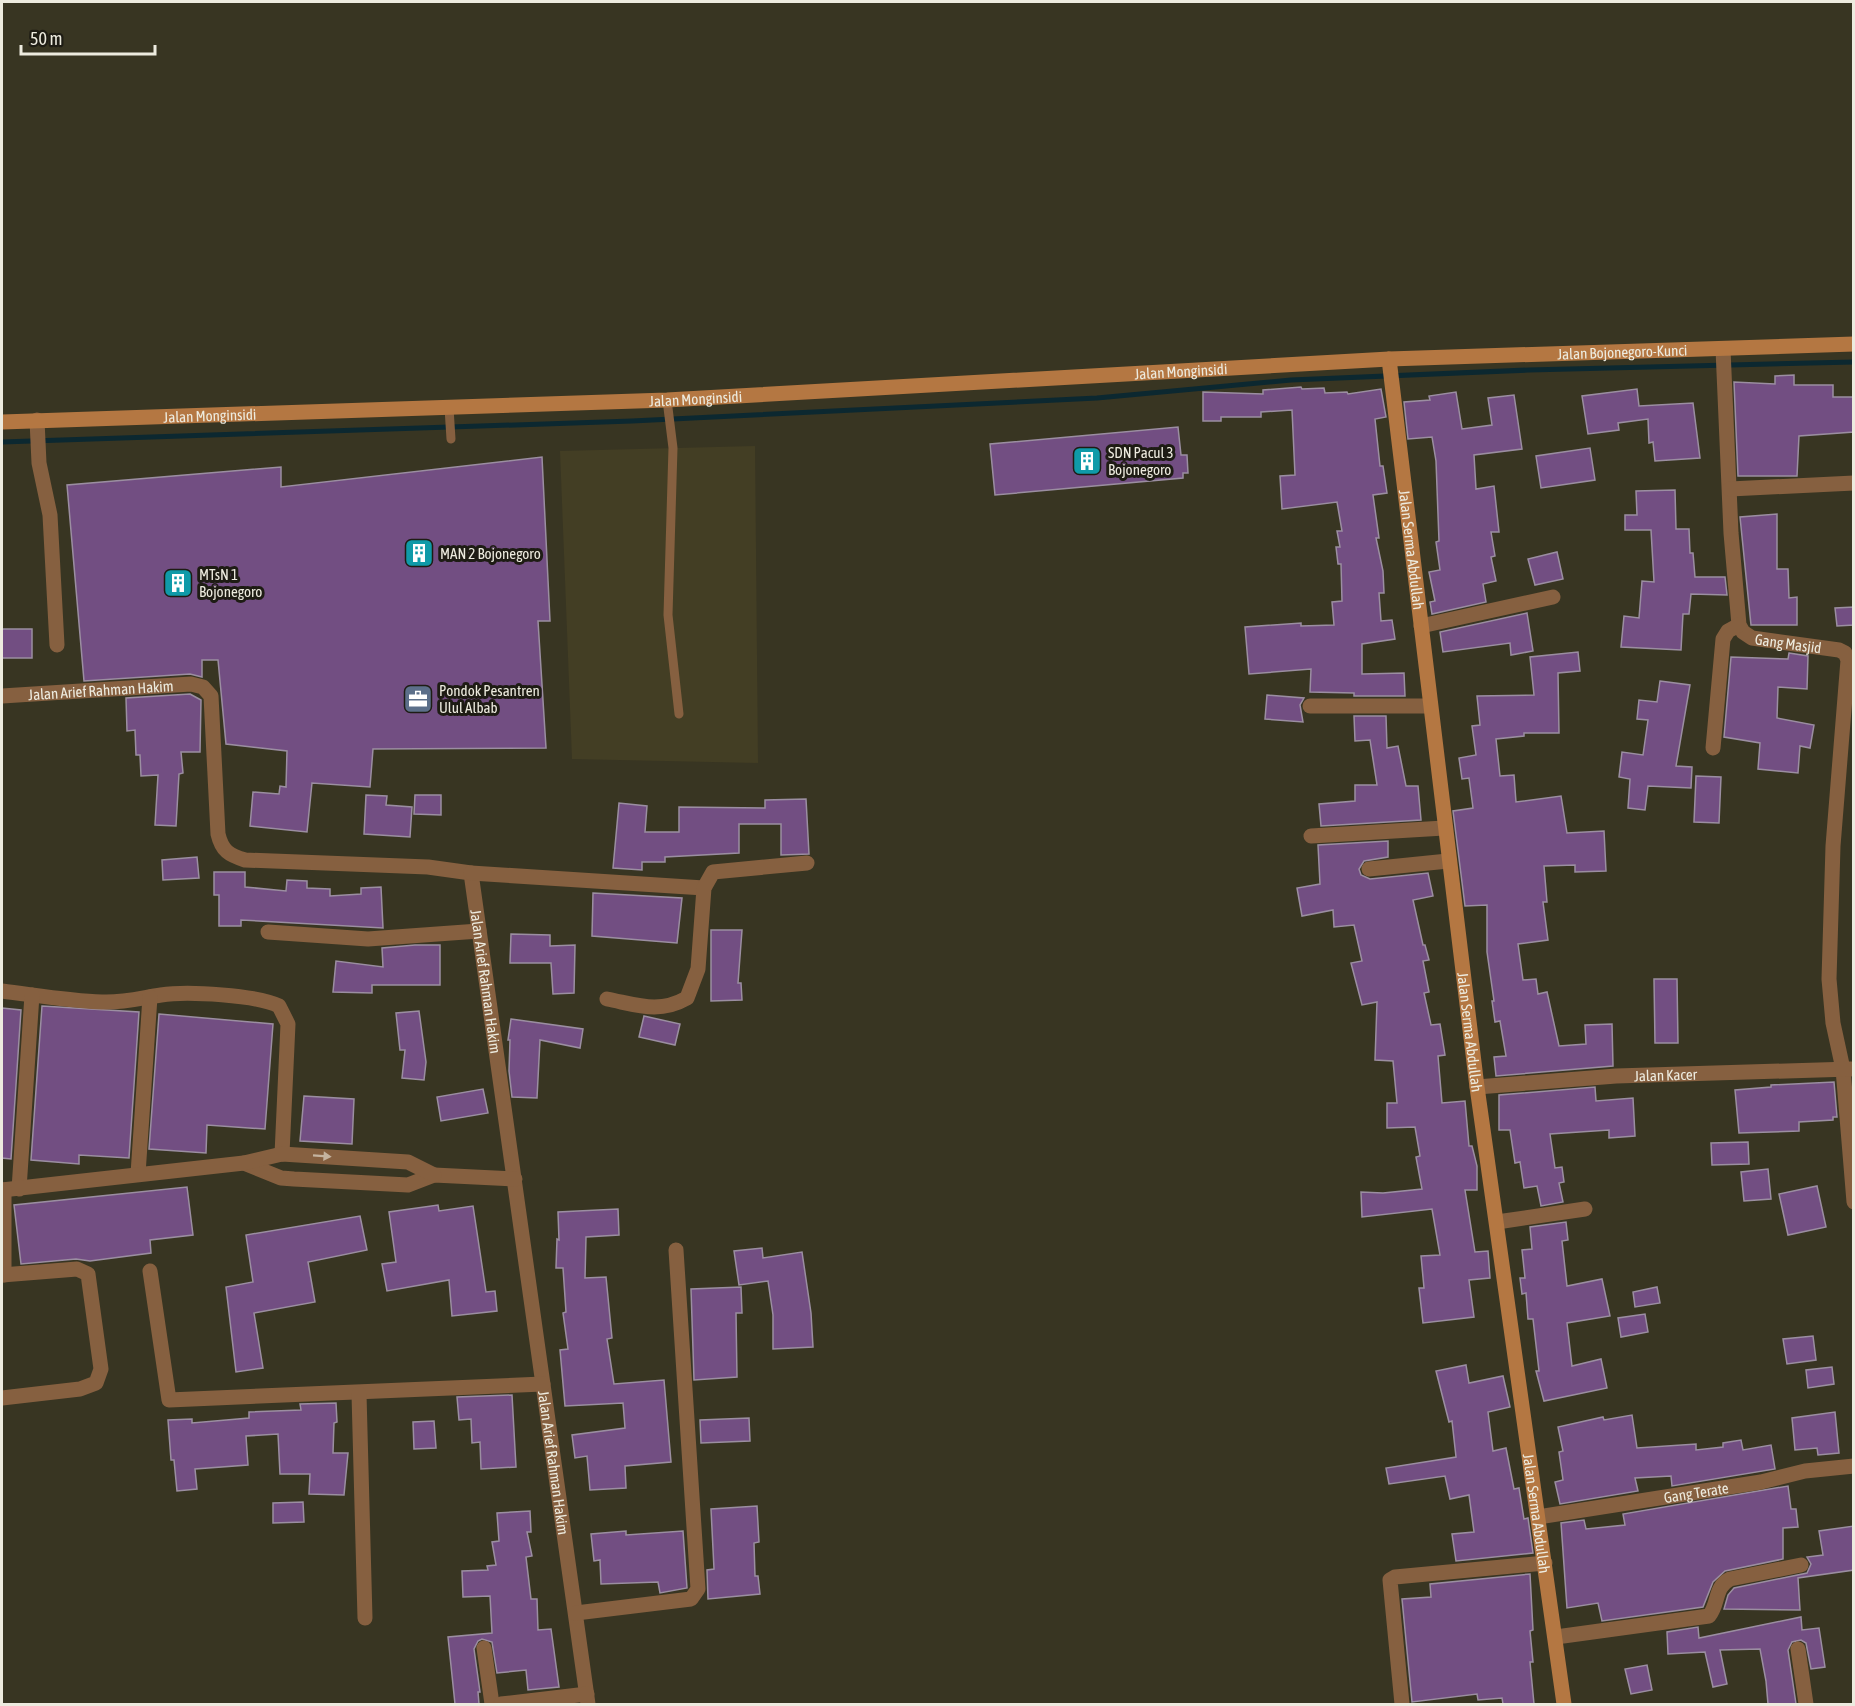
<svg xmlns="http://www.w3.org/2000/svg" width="1855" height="1706" viewBox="0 0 1855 1706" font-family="'Asap Condensed',sans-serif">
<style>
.built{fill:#433e24}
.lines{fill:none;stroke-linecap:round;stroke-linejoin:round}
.stream{stroke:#0c2830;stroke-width:5}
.building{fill:#724e82;stroke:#9b8ea1;stroke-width:1.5}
.lane{stroke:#866040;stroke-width:9}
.street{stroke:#866040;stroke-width:15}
.secondary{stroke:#b47742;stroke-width:15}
.oneway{fill:#c4b39f}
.labels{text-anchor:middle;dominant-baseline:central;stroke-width:6;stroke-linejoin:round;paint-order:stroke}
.street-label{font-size:15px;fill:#edebdf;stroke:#1e1c14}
.poi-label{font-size:15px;fill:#edebdf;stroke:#1e1c14;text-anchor:start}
</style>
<rect width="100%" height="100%" fill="#383522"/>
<path class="built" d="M755,446L758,763L572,759L560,451Z"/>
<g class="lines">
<path class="stream" d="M2,442L632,421L1097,398L1291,380L1529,370L1854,362"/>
</g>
<g class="building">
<path d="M1794,375V385H1833V397H1854V432L1799,436L1797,476H1738L1734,382L1775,384V376Z"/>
<path d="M1301,387L1302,389L1324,388L1325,393L1347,392L1348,394L1381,389L1386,417L1375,419L1380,466H1383L1387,493L1373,495L1379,538H1376L1383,571L1384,593H1379L1381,621L1392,620L1395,639L1362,644V674L1404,673L1405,696H1354V693L1310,692L1311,669L1249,674L1245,627L1301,623V626L1334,625L1332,602L1342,601L1341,564H1338L1336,547H1340L1337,531H1342L1337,502L1282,509L1280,476L1295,475L1292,410L1261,412V417H1221V421H1203V392L1263,394V390Z"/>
<path d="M1637,389L1639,406L1693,403L1700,458L1655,461L1653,442L1649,443L1648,419L1618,423L1619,430L1588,434L1582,396Z"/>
<path d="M1456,392L1462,429L1492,425L1488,398L1514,395L1522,449L1474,455L1476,489L1494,486L1499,532H1491L1495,556L1491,557L1496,581L1483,584L1486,602L1432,614L1430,602L1435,601L1429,572L1440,570L1436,542L1439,541L1436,461L1432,437L1408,439L1404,402L1430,400L1429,396Z"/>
<path d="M1178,427L1181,455H1187L1188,473H1183V478L995,495L990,444Z"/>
<path d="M1590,448L1595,480L1541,488L1536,456Z"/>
<path d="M542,457L550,621H538L546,748L373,749L370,787L312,783L307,832L250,826L253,792L279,794L280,786L286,787L287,751L226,744L218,660H202V677L190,674L84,681L67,485L281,467V487Z"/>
<path d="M1675,490L1676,529H1689L1690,553H1693L1695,577H1725L1727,595L1691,594L1689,614H1683L1681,650L1621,647L1624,616L1639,618L1642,581L1654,582L1651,530H1625V515H1637L1636,491Z"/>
<path d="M1777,514V569H1788L1789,598L1797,597V625H1751L1740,517Z"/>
<path d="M1557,552L1563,579L1535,585L1528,559Z"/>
<path d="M1854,607V625L1837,626L1835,608Z"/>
<path d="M1527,613L1533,651L1511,655L1510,643L1443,652L1440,632Z"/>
<rect x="2" y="629" width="30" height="29"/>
<path d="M1578,652L1580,671L1558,673L1559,733H1524V736L1496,739L1500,776L1514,775L1516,802L1561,796L1567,833L1604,831L1606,871L1575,872V865L1544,866L1547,902H1543L1548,940L1518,944L1523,980L1536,979L1538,994L1547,992L1559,1046L1586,1044L1585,1025L1612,1024L1613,1066L1496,1076L1494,1057L1506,1056L1500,1021L1495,1022L1492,1001H1494L1487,952V905L1465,906L1453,811L1473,808L1469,778L1462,779L1459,758L1476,755L1472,726L1480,725L1477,696L1534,695L1530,657Z"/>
<path d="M1789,653L1808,656L1807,689L1778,687L1777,718L1814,725L1810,748L1800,746L1798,773L1758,769L1760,743L1724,737L1731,657L1788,659Z"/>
<path d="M1660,681L1690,685L1676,766L1692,767L1691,788L1648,786L1645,810L1628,808L1630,779L1619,777L1622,752L1643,755L1648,720L1637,719L1639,700L1657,702Z"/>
<path d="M190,694L201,700L200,752H181L183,773L179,774L176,826L155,825L158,775L141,776L140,755H136L135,730L127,731L126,698Z"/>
<path d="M1267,695L1304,698L1300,705L1303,722L1265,719Z"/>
<path d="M1354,716H1386L1387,748L1398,746L1406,786H1418L1421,820L1321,826L1319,804L1355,801V785H1377L1370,740L1355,741Z"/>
<path d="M1696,776L1721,777L1719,823L1694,822Z"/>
<path d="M366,795L387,796L386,805L412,807L410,837L364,834Z"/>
<path d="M415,795H441V815L414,814Z"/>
<path d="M806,799L809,854L781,855V824H739V853L665,857V862H642V870L613,868L619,803L647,806L645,832H679V807L765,808V800Z"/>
<path d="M1388,841V857L1364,861L1359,869L1361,875L1370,879L1428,873L1433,896L1413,900L1423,945H1425L1429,960L1423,961L1429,992L1424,993L1431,1025L1440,1024L1445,1055L1438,1056L1442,1103L1465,1101L1469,1146H1472L1477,1166V1190H1465L1475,1252L1488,1251L1490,1278L1469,1280L1474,1317L1423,1323L1419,1288H1424L1421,1256L1440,1255L1432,1209L1362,1217L1361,1192L1383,1193L1422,1189L1416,1157L1420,1156L1415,1127L1387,1128V1103H1397L1393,1061L1375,1060L1377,1002L1362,1005L1351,963L1362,961L1354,925L1334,927L1333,910L1302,916L1297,888L1320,884L1318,845Z"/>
<path d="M197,857L199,878L163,880L162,860Z"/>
<path d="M214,872H245V887L286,891L287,880L307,881V888L330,889V896L361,894V888L381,887L383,928L241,920V926H219V895H214Z"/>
<path d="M593,893L682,898L677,943L592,936Z"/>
<path d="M711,930H742L738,983H741L742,1000L711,1001Z"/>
<path d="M511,934L550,935V946L575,945L574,993L553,994L551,963H510Z"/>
<path d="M415,945H440V985H372V993L333,992L336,961L383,967L382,948Z"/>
<path d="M1654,979H1677L1678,1043H1655Z"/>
<path d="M42,1006L139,1012L129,1158L79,1155V1164L31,1160Z"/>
<path d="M2,1008L21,1010L11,1159L2,1158Z"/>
<path d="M419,1011L426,1062L424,1080L402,1078L405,1050H400L396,1013Z"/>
<path d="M159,1014L273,1024L265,1129L207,1125L206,1153L149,1149Z"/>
<path d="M644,1016L680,1024L675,1045L639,1037Z"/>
<path d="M511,1019L583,1029L580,1048L540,1040L537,1098L512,1097L509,1071L510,1040H508Z"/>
<path d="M1834,1082L1837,1117H1833V1120L1799,1122V1131L1739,1133L1735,1090L1771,1087V1085Z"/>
<path d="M1595,1087L1596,1101L1633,1098L1635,1136L1609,1138V1130L1550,1134L1555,1168L1562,1167L1564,1182L1559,1183L1563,1202L1541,1206L1537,1186L1524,1188L1520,1162L1515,1163L1510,1130H1499V1095Z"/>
<path d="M483,1089L488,1113L441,1121L437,1097Z"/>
<path d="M304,1096L354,1099L352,1144L300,1141Z"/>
<path d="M1748,1142L1749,1164L1712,1165L1711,1143Z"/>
<path d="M1768,1169L1771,1199L1744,1201L1741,1172Z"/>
<path d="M1817,1186L1826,1227L1788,1235L1779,1194Z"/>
<path d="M187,1187L193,1235L150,1240L151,1253L90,1261L76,1259L21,1264L14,1205Z"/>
<path d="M438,1205L439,1211L473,1206L486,1292L495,1291L497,1311L452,1316L449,1280L387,1291L382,1264L396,1262L389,1212Z"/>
<path d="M618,1209L619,1235L586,1237L585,1278L606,1277L612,1338L607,1339L614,1384L664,1380L671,1462L625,1466L626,1488L590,1490L587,1456L575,1458L572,1435L625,1428L623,1403L565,1406L560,1350L568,1349L563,1313L566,1312L563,1268H556L557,1239L559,1240L558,1212Z"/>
<path d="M360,1216L367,1250L308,1262L315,1302L254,1313L263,1368L236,1372L226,1287L253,1282L246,1235Z"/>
<path d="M1566,1222L1568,1240L1562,1241L1567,1286L1602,1279L1610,1316L1567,1323L1572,1366L1601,1359L1607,1388L1544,1401L1536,1371H1539L1533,1319H1528L1526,1293L1522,1294L1520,1278H1525L1522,1250L1532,1249L1530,1227Z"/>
<path d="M762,1248L763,1258L802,1252L811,1313L813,1347L773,1349V1315L768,1281L739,1285L734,1251Z"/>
<path d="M741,1287L742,1313H736L737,1377L694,1380L691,1289Z"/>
<path d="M1657,1287L1660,1303L1635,1307L1633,1292Z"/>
<path d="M1645,1314L1648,1332L1621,1337L1618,1318Z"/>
<path d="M1813,1336L1816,1360L1787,1364L1783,1339Z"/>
<path d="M1466,1365L1469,1383L1503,1376L1510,1407L1488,1412L1493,1451L1506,1448L1514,1489L1519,1488L1524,1519L1528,1518L1533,1553L1456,1561L1452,1534L1474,1532L1469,1495L1450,1499L1445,1476L1389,1484L1386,1468L1456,1457L1452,1421L1449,1422L1436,1371Z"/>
<path d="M1832,1367L1834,1384L1808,1388L1806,1370Z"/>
<path d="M512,1395L516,1467L481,1469L480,1442L472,1443L471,1419L459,1420L457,1397Z"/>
<path d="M336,1403L337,1422L334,1423L333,1453H348L344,1495L309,1494L310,1474H280L278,1434L246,1436L248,1465L195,1469L197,1489L177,1491L174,1460H171L168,1420L192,1419V1423L249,1418V1412L301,1410L300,1404Z"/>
<path d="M1835,1412L1839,1453L1818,1455L1817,1448L1795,1450L1792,1418Z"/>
<path d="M1632,1415L1637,1448L1696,1444V1450L1723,1447V1443L1741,1440L1743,1450L1771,1445L1775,1469L1672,1486L1671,1476L1635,1478L1638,1491L1560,1504L1555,1482L1563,1480L1559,1452L1563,1451L1558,1427L1603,1417L1604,1420Z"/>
<path d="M749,1418L750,1441L701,1443L700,1420Z"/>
<path d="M434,1421L436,1448L414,1449L413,1422Z"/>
<path d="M1788,1486L1791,1509H1796L1798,1527L1783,1528V1559L1725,1571L1713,1582L1703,1607L1602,1621L1598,1603L1567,1608L1561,1523L1584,1520L1586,1529L1625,1525L1623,1514Z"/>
<path d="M303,1502L304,1522L273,1523V1503Z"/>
<path d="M757,1506L759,1542L754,1543L755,1576H758L760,1594L708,1599L707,1570L714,1569L711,1509Z"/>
<path d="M530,1511L531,1532H527L532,1556L526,1557L531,1599H537L538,1630L551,1629L559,1687L528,1690L526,1670L497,1673L492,1642L482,1639L478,1641L474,1649L480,1692H478L479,1704H455L448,1637L492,1633L490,1596L463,1597L462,1571L488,1570L487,1566L496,1565L492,1542L499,1541L497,1513Z"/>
<path d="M1854,1526V1570L1798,1578L1800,1610L1724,1609L1728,1595L1734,1588L1807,1573L1811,1564L1807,1557L1823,1555L1819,1531Z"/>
<path d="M626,1531V1535L683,1531L687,1588L660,1593L658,1582L601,1584L600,1560L594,1561L591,1534Z"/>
<path d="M1530,1574L1533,1630L1530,1631L1533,1662H1530L1534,1704H1503L1502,1698L1478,1700L1477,1694L1412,1702L1402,1599L1431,1597L1430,1584Z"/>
<path d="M1801,1617L1802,1630L1819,1628L1825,1667L1811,1669L1806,1643L1801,1640L1792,1642L1788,1650L1796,1704H1768L1766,1681L1760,1649L1720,1650L1727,1684L1713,1687L1705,1652L1668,1654L1667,1632L1698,1627L1699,1638Z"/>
<path d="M1647,1665L1652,1690L1631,1694L1625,1669Z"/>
</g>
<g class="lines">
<g class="lane">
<path d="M667,400L673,448L668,615L679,714"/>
<path d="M449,408L451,439"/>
</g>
<g class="street">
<path id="s1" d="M1723,349L1731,533L1739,625L1743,632L1752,638L1839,650L1845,653L1848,660L1833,846L1829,979L1833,1023L1843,1069L1854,1202"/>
<path d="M37,420L39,463L50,515L57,645"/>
<path d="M1730,489L1854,483"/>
<path d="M1421,626L1553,597"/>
<path id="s2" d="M2,696L191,684L203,687L211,696L218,834C222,851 229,855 245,860L428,867L471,873L588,1704"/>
<path d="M1310,706H1430"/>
<path d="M1713,748L1723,639L1728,631L1739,625"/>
<path d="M1311,836L1444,828"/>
<path d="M1369,869L1448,861"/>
<path d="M471,873L704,888"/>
<path d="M268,932L368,939L479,931"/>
<path d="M2,991C35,995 69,1001 102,1002C123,1003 141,998 161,995C187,991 258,995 279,1006L288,1024L282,1154"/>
<path d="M607,999C638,1005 659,1014 687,998L698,969L704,888L713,872L807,863"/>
<path id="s3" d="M1477,1087L1616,1076L1851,1069"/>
<path d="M244,1163L281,1178L294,1179L408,1185L434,1175L515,1179"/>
<path d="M138,1174L150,997"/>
<path d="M19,1189L32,995"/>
<path d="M2,1190L244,1163L282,1154L408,1162L434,1175"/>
<path d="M4,1190V1275"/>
<path d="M1497,1222L1585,1209"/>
<path d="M150,1271L169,1400L543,1384"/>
<path d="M2,1275L77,1269L88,1274L101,1369L96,1383L80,1389L2,1398"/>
<path d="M359,1394L365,1618"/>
<path id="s4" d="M1538,1517L1761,1482L1805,1471L1854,1466"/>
<path d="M576,1613L691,1599L698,1589L676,1250"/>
<path d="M1556,1637L1709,1616C1719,1604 1714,1587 1730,1579L1801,1565"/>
<path d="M484,1648L492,1704"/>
<path d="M1798,1649L1806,1704"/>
<path d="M501,1704L587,1694"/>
<path d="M1402,1704L1390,1580L1395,1577L1545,1563"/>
</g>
<g class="secondary">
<path id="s5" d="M1389,359L1477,1087L1564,1704"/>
<path id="s6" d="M2,422L667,400L1389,359L1854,344"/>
</g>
</g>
<defs><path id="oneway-solid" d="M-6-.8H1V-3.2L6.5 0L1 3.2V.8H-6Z" transform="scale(1.5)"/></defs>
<use class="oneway" href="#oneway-solid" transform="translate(322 1156) rotate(4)"/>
<defs>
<g id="building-square" transform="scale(1.5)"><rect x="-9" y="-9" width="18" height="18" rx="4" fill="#0f9aa8" stroke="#1e1c14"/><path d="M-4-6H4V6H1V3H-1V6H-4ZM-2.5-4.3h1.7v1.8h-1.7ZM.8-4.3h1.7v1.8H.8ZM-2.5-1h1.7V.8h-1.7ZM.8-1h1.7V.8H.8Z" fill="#fff"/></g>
<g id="office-square" transform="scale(1.5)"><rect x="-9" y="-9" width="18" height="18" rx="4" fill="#5c6f8a" stroke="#1e1c14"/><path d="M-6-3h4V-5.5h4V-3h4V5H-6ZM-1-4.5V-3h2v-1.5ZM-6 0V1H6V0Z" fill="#fff"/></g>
</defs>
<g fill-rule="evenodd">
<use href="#building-square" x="1087" y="461"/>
<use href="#building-square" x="419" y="553"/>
<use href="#building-square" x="178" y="583"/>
<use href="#office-square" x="418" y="699"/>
</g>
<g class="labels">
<g class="street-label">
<text stroke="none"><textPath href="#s6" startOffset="1622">Jalan Bojonegoro-Kunci</textPath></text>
<text stroke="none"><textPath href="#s6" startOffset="1180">Jalan Monginsidi</textPath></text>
<text stroke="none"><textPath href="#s6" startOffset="694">Jalan Monginsidi</textPath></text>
<text stroke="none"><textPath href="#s6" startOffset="208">Jalan Monginsidi</textPath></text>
<text stroke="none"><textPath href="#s5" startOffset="192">Jalan Serma Abdullah</textPath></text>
<text stroke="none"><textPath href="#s1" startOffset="332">Gang Masjid</textPath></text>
<text stroke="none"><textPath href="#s2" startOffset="99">Jalan Arief Rahman Hakim</textPath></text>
<text stroke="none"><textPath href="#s2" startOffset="728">Jalan Arief Rahman Hakim</textPath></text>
<text stroke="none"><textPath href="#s5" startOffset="678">Jalan Serma Abdullah</textPath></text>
<text stroke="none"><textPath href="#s3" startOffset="189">Jalan Kacer</textPath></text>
<text stroke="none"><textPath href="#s2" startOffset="1214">Jalan Arief Rahman Hakim</textPath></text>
<text stroke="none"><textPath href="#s4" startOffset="160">Gang Terate</textPath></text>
<text stroke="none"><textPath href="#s5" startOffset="1164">Jalan Serma Abdullah</textPath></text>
</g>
<g class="poi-label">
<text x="1108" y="452">SDN Pacul 3<tspan x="1108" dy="17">Bojonegoro</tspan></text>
<text x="440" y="553">MAN 2 Bojonegoro</text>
<text x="199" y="574">MTsN 1<tspan x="199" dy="17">Bojonegoro</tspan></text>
<text x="439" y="690">Pondok Pesantren<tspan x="439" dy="17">Ulul Albab</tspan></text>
</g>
</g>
<rect width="1855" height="1706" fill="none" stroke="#edebdf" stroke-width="6"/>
<path d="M21 45v9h134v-9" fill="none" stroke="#edebdf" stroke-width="3"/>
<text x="30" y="45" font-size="18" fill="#edebdf" stroke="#1e1c14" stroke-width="4.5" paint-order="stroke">50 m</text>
</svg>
